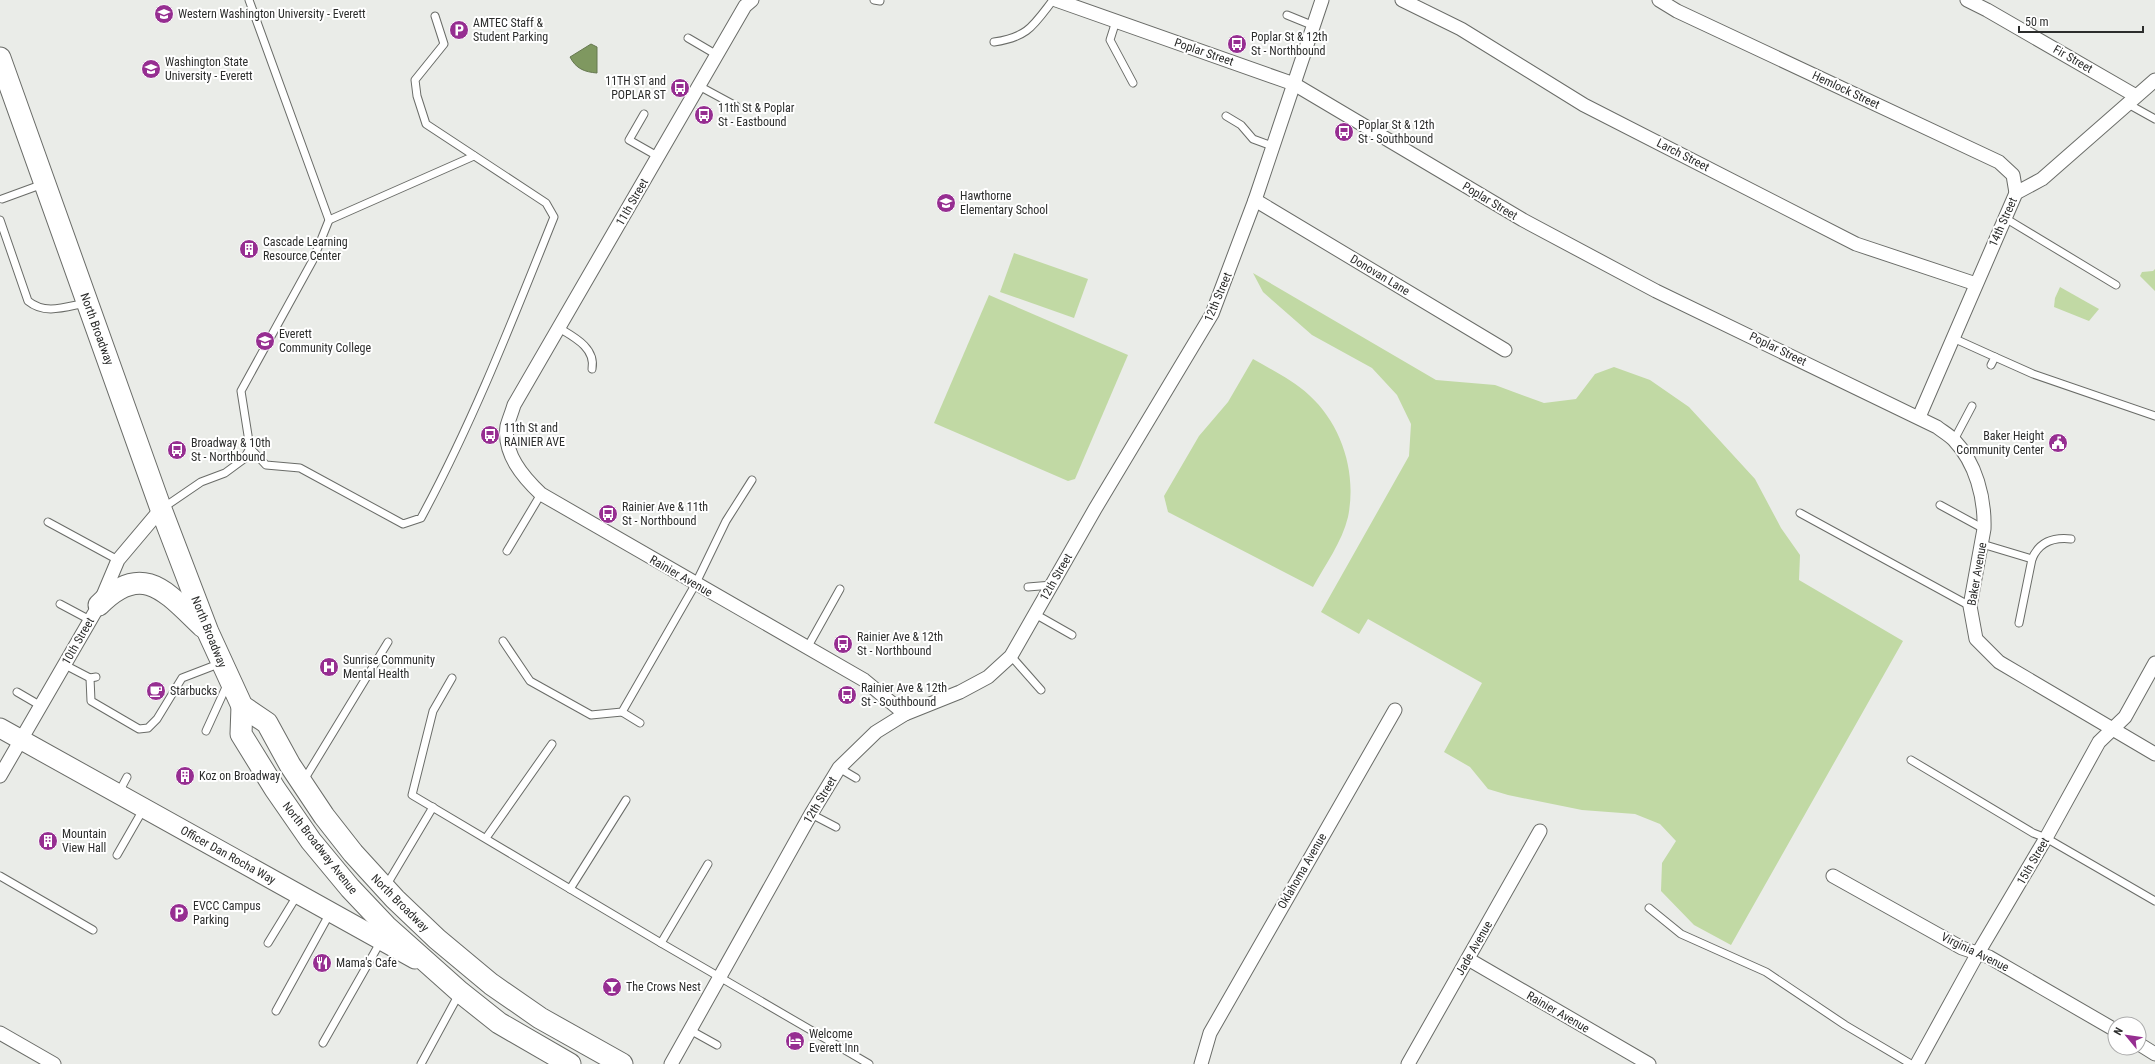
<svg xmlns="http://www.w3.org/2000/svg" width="2155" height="1064" viewBox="0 0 2155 1064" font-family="'Roboto Condensed',sans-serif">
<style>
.green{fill:#c1d9a4}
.water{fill:#7f9860;stroke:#667850}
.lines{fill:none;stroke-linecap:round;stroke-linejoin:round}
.lane-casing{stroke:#6a6c68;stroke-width:9}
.street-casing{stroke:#6a6c68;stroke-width:15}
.secondary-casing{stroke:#6a6c68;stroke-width:21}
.primary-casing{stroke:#6a6c68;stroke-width:23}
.lane{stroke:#fff;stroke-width:7}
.street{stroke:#fff;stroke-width:13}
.secondary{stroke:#fff;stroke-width:19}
.primary{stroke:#fff;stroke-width:21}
.labels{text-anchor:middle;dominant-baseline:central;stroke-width:4;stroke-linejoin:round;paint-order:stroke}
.poi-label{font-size:12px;fill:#2c2d2c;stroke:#fff;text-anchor:start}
.street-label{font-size:12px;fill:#2c2d2c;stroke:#fff}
</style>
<rect width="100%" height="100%" fill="#eaece8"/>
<g class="green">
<path d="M1014,253L1088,279L1074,318L1000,292Z"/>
<path d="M2155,269V291L2140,276L2142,272L2153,271Z"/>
<path d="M1253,273L1436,380L1495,385L1544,403L1576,399L1595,374L1614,367L1650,380L1689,407L1755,479L1781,528L1800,555L1799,580L1903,641L1731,945L1694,925L1661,891L1662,863L1676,841L1660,824L1635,814L1582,810L1508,795L1488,789L1470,767L1444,752L1482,683L1368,619L1359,634L1321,612L1409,456L1411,424L1397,395L1372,368L1312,335L1263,292Z"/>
<path d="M2060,287L2099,309L2089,321L2054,307L2055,298Z"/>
<path d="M989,295L1128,355L1075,479L1068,481L934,423Z"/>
<path d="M1253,359C1272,370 1293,380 1309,395C1342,425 1357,473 1348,517C1342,542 1325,565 1313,587L1168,512L1164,496L1199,436L1228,402Z"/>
</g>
<path class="water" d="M591,44L597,47V73C585,72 576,69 570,57Z"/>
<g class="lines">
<g class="lane-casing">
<g id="lane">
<path d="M874,0L880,1"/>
<path d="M1287,15L1314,26"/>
<path d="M1116,21L1110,40L1133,83"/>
<path d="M688,38L717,55"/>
<path d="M994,42C1028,37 1033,26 1053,0"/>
<path d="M699,86L736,106"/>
<path d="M2128,104L2155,119"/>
<path d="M644,114L629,140L659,157"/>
<path d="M1226,116L1241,125L1253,139L1272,146"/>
<path d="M2,199L43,184"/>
<path d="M2005,218L2116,285"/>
<path d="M0,220L28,301C45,315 65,307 86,303"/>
<path d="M329,220L474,156"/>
<path d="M559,328C574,337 596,348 592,369"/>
<path d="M1953,338L1995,357L1991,365"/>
<path d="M1995,357L2033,374L2155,416"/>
<path d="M1954,440L1972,406"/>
<path d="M250,448L266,465L300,468L403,524L421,518C473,422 513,319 554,217L546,203L426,124L417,96L415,80L444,44L435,16"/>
<path d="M1940,505L1984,529"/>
<path d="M163,508L201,482L225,473L244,459L250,448L241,391L313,260L329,220L249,0"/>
<path d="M1800,513L1970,606"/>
<path d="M48,522L118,560"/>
<path d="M1982,544L2032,559L2019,623"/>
<path d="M507,551L541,494"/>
<path d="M2032,559C2039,542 2053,537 2071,539"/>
<path d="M1028,587L1052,585"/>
<path d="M60,604L90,620"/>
<path d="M1035,614L1072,635"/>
<path d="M503,641L530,681L591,715L622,712L695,585L726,521L752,480"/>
<path d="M807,648L840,589"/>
<path d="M1011,656L1041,690"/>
<path d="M65,665L90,678L96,677"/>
<path d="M90,678L91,701L139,729L148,728L157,719L182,678L221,663"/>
<path d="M452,678L433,711L412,795L661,943L869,1064"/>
<path d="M17,692L41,706"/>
<path d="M622,712L640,723"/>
<path d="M206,731L227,685"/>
<path d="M1911,760L2033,833L2046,838L2155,901"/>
<path d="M839,768L856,778"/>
<path d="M304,780L388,642"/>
<path d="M118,794L127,777"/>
<path d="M811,814L836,827"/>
<path d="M486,838L552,744"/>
<path d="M117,855L144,808"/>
<path d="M0,876L93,930"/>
<path d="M386,886L433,807"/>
<path d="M570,889L626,800"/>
<path d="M1649,908L1681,934L1766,972L1845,1025L1911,1064"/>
<path d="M268,943L298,894"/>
<path d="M661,943L708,864"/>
<path d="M276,1011L330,913"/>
<path d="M690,1030L717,1045"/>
<path d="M323,1043L381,941"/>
<path d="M421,1064L459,994"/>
</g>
</g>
<g class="street-casing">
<g id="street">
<path d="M752,0L745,6L514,405C512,412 509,419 507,426C503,454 523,477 541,494L864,680L905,714"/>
<path d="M1056,0L1294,84L1523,220L1656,291L1937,427C1942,431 1949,435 1954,440C1976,463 1985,498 1984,529L1970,606L1976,639L1999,662L2155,754"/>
<path d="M1402,0L1461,29L1584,105L1856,244L1976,284"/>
<path d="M1659,0L1677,11L1999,162L2013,175L2016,193"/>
<path d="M1967,0L1987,10L2136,96"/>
<path d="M1255,200L1505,350"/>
<path d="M1919,417L2016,193L2042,179L2155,80"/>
<path d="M0,776L99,605L118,560L161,509"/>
<path d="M1833,876L1962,948L1989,957L2115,1030"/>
<path d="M1468,959L1649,1064"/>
<path d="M0,1033L54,1064"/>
<path d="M2139,1044L2155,1054"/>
<path d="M671,1064L811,814L839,768L876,732L905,714L960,692L988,677L1011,656L1095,509L1212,314L1255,200L1322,0"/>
<path d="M1201,1064L1210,1033L1395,710"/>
<path d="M1408,1064L1540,831"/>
<path d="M1917,1064L1978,953L2046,838L2099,742L2125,717L2155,663"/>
</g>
</g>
<g class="secondary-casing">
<path id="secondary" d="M0,728L415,959"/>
</g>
<g class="primary-casing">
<g id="primary">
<path d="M0,58L161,509L208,632L242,706L267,723L290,765L324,816L353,853L395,899L437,939L491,984L540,1018L622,1064"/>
<path d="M99,605C143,560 167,593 203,627"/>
<path d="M242,706L241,734L275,789L311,841L350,888L386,926L460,992L499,1023L570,1064"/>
</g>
</g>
<use href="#lane" class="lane"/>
<use href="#street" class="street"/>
<use href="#secondary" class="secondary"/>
<use href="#primary" class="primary"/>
</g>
<defs>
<g id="university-disc" transform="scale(1)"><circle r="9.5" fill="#962e91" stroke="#fff"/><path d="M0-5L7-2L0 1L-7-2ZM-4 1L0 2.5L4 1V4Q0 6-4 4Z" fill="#fff"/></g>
<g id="parking-disc" transform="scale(1)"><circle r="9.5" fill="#962e91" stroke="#fff"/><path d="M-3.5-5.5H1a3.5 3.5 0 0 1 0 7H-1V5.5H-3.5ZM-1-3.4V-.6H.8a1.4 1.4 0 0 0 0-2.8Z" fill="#fff"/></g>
<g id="bus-disc" transform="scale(1)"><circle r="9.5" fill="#962e91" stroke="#fff"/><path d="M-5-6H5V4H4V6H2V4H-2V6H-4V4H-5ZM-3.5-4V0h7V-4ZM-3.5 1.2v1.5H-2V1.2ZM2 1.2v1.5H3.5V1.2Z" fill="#fff"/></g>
<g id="school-disc" transform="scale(1)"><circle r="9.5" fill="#962e91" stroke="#fff"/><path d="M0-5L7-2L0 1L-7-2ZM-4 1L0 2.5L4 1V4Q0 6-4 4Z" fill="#fff"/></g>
<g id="building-disc" transform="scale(1)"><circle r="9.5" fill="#962e91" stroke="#fff"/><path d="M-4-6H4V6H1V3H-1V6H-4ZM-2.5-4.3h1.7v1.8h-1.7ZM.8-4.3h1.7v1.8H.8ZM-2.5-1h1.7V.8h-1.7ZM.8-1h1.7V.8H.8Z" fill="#fff"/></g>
<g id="civic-disc" transform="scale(1)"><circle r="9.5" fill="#962e91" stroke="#fff"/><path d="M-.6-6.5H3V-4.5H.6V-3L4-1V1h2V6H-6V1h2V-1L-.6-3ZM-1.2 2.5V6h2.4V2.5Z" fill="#fff"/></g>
<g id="hospital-disc" transform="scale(1)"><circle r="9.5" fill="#962e91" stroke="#fff"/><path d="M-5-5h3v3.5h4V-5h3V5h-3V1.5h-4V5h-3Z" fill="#fff"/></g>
<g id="cafe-disc" transform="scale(1)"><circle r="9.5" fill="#962e91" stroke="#fff"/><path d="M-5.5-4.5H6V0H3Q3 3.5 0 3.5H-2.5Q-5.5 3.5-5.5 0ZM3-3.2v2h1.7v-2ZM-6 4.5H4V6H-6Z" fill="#fff"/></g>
<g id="restaurant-disc" transform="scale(1)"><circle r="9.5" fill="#962e91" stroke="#fff"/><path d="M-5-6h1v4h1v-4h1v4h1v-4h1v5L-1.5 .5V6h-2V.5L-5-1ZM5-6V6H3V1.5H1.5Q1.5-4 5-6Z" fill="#fff"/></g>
<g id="bar-disc" transform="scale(1)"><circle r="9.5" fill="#962e91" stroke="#fff"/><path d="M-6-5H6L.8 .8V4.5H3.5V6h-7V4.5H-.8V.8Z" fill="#fff"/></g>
<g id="hotel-disc" transform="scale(1)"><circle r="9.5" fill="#962e91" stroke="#fff"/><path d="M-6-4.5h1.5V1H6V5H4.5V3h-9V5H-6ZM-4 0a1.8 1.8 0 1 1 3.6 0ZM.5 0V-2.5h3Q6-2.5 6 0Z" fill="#fff"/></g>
</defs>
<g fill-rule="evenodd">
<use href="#university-disc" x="164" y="14"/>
<use href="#parking-disc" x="459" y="30"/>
<use href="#bus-disc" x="1237" y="44"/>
<use href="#university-disc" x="151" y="69"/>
<use href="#bus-disc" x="680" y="88"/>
<use href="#bus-disc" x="704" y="115"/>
<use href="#bus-disc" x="1344" y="132"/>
<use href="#school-disc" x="946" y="203"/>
<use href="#building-disc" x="249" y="249"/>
<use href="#university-disc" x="265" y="341"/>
<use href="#bus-disc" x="490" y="435"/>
<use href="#civic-disc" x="2058" y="443"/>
<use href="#bus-disc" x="177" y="450"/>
<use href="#bus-disc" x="608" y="514"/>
<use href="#bus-disc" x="843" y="644"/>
<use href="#hospital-disc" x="329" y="667"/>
<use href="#cafe-disc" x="156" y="691"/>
<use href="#bus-disc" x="847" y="695"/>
<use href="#building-disc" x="185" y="776"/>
<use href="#building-disc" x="48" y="841"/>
<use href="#parking-disc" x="179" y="913"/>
<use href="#restaurant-disc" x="322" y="963"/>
<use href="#bar-disc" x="612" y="987"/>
<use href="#hotel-disc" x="795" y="1041"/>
</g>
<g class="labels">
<g class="poi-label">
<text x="178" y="14">Western Washington University - Everett</text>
<text x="473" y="23">AMTEC Staff &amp;<tspan x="473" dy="14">Student Parking</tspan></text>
<text x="1251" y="37">Poplar St &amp; 12th<tspan x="1251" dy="14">St - Northbound</tspan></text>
<text x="165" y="62">Washington State<tspan x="165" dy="14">University - Everett</tspan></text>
<text x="666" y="81" text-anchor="end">11TH ST and<tspan x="666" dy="14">POPLAR ST</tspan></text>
<text x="718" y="108">11th St &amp; Poplar<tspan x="718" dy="14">St - Eastbound</tspan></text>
<text x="1358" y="125">Poplar St &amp; 12th<tspan x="1358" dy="14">St - Southbound</tspan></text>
<text x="960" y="196">Hawthorne<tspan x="960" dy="14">Elementary School</tspan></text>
<text x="263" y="242">Cascade Learning<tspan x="263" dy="14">Resource Center</tspan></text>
<text x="279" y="334">Everett<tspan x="279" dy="14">Community College</tspan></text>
<text x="504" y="428">11th St and<tspan x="504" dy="14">RAINIER AVE</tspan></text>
<text x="2044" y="436" text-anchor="end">Baker Height<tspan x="2044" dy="14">Community Center</tspan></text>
<text x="191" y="443">Broadway &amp; 10th<tspan x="191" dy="14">St - Northbound</tspan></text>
<text x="622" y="507">Rainier Ave &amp; 11th<tspan x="622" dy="14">St - Northbound</tspan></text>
<text x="857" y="637">Rainier Ave &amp; 12th<tspan x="857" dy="14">St - Northbound</tspan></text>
<text x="343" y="660">Sunrise Community<tspan x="343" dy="14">Mental Health</tspan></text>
<text x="861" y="688">Rainier Ave &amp; 12th<tspan x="861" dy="14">St - Southbound</tspan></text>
<text x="170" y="691">Starbucks</text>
<text x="199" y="776">Koz on Broadway</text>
<text x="62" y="834">Mountain<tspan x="62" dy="14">View Hall</tspan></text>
<text x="193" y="906">EVCC Campus<tspan x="193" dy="14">Parking</tspan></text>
<text x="336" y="963">Mama's Cafe</text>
<text x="626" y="987">The Crows Nest</text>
<text x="809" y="1034">Welcome<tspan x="809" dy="14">Everett Inn</tspan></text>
</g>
<g class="street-label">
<text transform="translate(1204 52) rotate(19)">Poplar Street</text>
<text transform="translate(2073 59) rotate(30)">Fir Street</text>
<text transform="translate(1846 90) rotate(25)">Hemlock Street</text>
<text transform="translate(1683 155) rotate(27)">Larch Street</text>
<text transform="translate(1490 201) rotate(31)">Poplar Street</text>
<text transform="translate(632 202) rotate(-60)">11th Street</text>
<text transform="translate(2003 222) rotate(-66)">14th Street</text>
<text transform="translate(1380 275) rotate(31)">Donovan Lane</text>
<text transform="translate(1218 297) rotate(-67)">12th Street</text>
<text transform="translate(97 329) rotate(70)">North Broadway</text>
<text transform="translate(1778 349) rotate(26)">Poplar Street</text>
<text transform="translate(1977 574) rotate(-80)">Baker Avenue</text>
<text transform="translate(681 576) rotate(30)">Rainier Avenue</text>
<text transform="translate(1056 577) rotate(-60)">12th Street</text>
<text transform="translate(209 632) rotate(68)">North Broadway</text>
<text transform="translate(78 641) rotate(-60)">10th Street</text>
<text transform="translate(820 800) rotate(-59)">12th Street</text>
<text transform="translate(320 848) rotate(52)">North Broadway Avenue</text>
<text transform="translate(228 855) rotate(29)">Officer Dan Rocha Way</text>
<text transform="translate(2033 861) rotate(-60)">15th Street</text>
<text transform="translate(1302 871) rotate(-60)">Oklahoma Avenue</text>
<text transform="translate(400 903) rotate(45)">North Broadway</text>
<text transform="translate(1474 948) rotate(-60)">Jade Avenue</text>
<text transform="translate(1975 952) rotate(26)">Virginia Avenue</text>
<text transform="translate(1558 1012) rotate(30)">Rainier Avenue</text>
</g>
</g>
<g transform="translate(2127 1036) rotate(299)"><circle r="19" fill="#ffffff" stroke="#ababab"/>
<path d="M0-3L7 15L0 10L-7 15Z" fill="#962e91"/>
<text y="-6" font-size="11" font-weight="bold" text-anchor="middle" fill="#2c2d2c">N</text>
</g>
<path d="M2019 26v6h124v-6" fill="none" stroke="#2c2d2c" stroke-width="2"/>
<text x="2025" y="26" font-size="12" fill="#2c2d2c" stroke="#ffffff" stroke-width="3" paint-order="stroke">50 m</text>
</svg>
